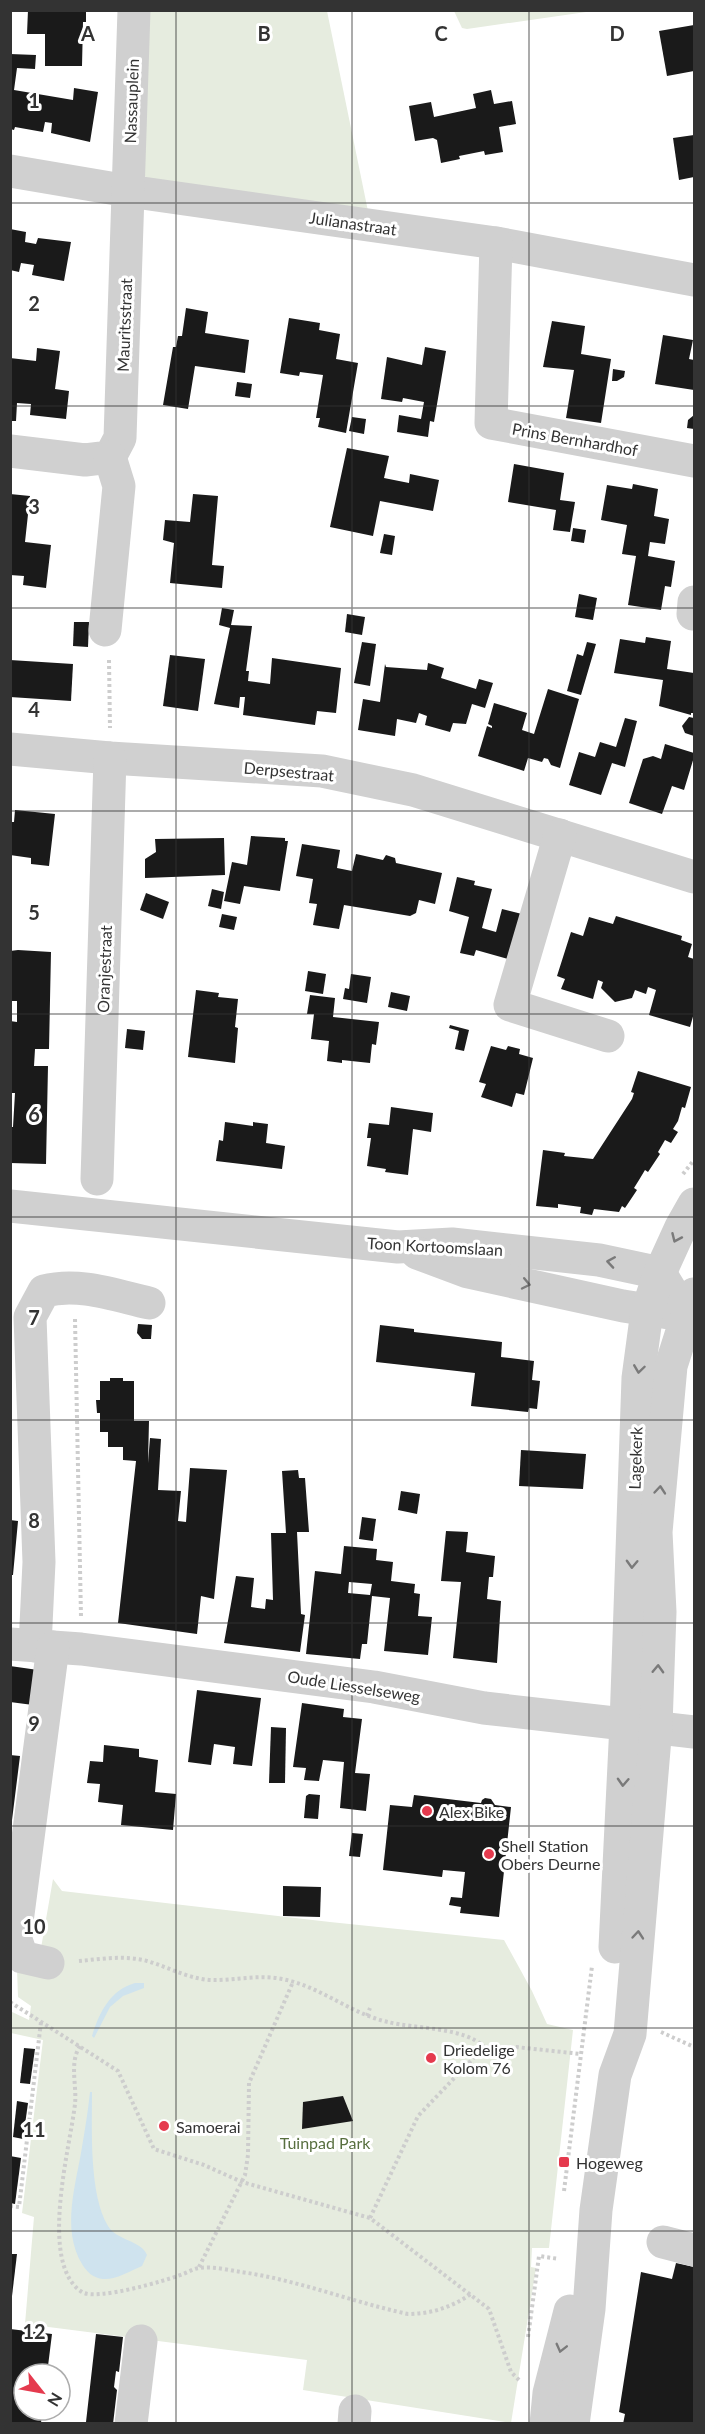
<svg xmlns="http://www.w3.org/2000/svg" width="705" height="2434" viewBox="0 0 705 2434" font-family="Lato,sans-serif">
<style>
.green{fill:#e6ecdf}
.water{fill:#cfe3ee}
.building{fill:#1a1a1a;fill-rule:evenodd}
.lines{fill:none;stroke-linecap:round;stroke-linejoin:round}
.path{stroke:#cdcdcd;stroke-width:4;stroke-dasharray:3 3;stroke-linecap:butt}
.minor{stroke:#d0d0d0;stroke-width:33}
.oneway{stroke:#7a7a7a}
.grid{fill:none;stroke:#333;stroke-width:1.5;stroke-opacity:0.55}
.poi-dot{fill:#e53a4e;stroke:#fff;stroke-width:2}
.labels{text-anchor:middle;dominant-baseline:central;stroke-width:6;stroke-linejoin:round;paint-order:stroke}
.street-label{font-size:16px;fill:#333;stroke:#fff}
.poi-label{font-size:16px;fill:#333;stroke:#fff;text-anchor:start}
.park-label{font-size:16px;fill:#586f3f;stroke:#fff}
.grid-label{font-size:20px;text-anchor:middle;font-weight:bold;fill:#333;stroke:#fff;stroke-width:6;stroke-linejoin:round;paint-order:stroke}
</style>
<rect width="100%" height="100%" fill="#fff"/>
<g class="green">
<path d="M141,11H327L369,216L149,180L139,171Z"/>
<path d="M454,11V10L593,11L467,29L462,28Z"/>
<path d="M53,1879L62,1891L330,1922L504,1940L532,1991L547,2024L573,2030L549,2248H532L531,2267L536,2268L511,2423L303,2390L307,2360L25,2324L34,2217L22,2213L43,2040L11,2033L10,2011L29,2020L31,2006L18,1997L17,1969L37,1971Z"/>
</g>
<g class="water">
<path d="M135,1983H144V1988L123,1996L110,2007L94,2038L92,2036C99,2013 110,1990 135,1983Z"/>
<path d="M90,2092H92C92,2129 89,2195 108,2226C117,2241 141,2240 147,2255L142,2266C130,2271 116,2280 103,2279C93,2278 87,2272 82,2264C61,2228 76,2185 82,2147C85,2129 88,2111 90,2092Z"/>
</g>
<g class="building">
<path d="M28,10H86V22H83L82,66H45V34H27Z"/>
<path d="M694,25V71L667,76L659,31Z"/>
<path d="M10,54L36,55L35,69L17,68L14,90L73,100L74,88L98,92L90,142L51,133L52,123L45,122L43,132L15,127L14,130L10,129Z"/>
<path d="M491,90L494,104L512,101L516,124L499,127L503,152L485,155L484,151L459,156L460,159L441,163L437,140L433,138L415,141L409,106L431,102L434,117L476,108L473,94Z"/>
<path d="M694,135V177L679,180L673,138Z"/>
<path d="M10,229L26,232L25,242L36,244L38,238L71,242L64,281L32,275L34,265L21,263L19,272L10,270Z"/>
<path d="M186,308L208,312L205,333L249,340L245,373L195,366L188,409L163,405L173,347H176L178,336H182Z"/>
<path d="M289,318L320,323L319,330L340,334L336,359L358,363L346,433L318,427L320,418H316L323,375L300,372L299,376L280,373Z"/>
<path d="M552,321L585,326L581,354L611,359L601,423L566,418L574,370L543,367Z"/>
<path d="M663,335L693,340L689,359L694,360V390L655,384Z"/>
<path d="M425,347L446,351L434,422L430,421L428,437L397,432L399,415L421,419L424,402L403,398L402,402L381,399L387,357L422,365Z"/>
<path d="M37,348L60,351L55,389L69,391L66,419L30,415L31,404L17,403L16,421H10V358L36,361Z"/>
<path d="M613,369L625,371L624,377L617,381H612Z"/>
<path d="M237,382L252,384L250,398L235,396Z"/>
<path d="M694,415V429L687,428L688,420Z"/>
<path d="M352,417L366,419L364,434L349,431Z"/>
<path d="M347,448L389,456L384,478L409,483L410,474L439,480L433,511L380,501L373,536L330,527Z"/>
<path d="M514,464L564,473L560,500L575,502L570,532L553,530L556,510L508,502Z"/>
<path d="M633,484L658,489L654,516L669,519L665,544L650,542L648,556L675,561L671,587L665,586L661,610L628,605L636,556L622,554L627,525L601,520L607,485L632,489Z"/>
<path d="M10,494L30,496L25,542L51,545L46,588L23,585L24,576L10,575Z"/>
<path d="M193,494L218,496L212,565L224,566L222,588L170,583L174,543L163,540L165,520L190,522Z"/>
<path d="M573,528L586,530L584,543L571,541Z"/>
<path d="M384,534L395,536L392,555L380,553Z"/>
<path d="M579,594L597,598L593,620L575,617Z"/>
<path d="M222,608L234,610L231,625L252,626L246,671H249L248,681L270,684L272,658L341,668L336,713L317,711L315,725L243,715L245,697H240L239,708L214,704L230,628L219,625Z"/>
<path d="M347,614L365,617L362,635L345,632Z"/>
<path d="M74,622H89L88,647L73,646Z"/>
<path d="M646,637L671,641L667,669L694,673V713H691V715L659,706L663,680L614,673L620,639L645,643Z"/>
<path d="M362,642L376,644L370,686L354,683Z"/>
<path d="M587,642L596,644L581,695L567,691L577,654L583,656Z"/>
<path d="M170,655L205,659L198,711L163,706Z"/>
<path d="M10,660L73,664L71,701L10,697Z"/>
<path d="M428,663L444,668L441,678L476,689L479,679L493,683L485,708L472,704L466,724L453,723L450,732L425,725L427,716L419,713L416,723L397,719L395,736L358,730L363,699L380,702L385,664L386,667L427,670Z"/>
<path d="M548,689L579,699L560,768L551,765L548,759L544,758L542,762L528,758L524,771L478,756L487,726L492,728V726L488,724L494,703L527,713L522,730L534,734Z"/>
<path d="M689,717L694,718V736L685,733L682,726Z"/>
<path d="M625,718L637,721L625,767L612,763L601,795L569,785L579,752L595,757L600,742L616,747Z"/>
<path d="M665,744L694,753V757L684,790L672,786L662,814L629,803L643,759L653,756L661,759Z"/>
<path d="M15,810L55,814L49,866L31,864V858L10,855V822H14Z"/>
<path d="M251,836L285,838V841H288L280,891L244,886L240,904L224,901L232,862L247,865Z"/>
<path d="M224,838L225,875L145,878V859L156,852L155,839Z"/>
<path d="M302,844L340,850L337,868L352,871L356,854L383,860L386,855L395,858L396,863L442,873L435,904L419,900L416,913L410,916L344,905L339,929L313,925L317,904L309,903L313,879L296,876Z"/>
<path d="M457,877L475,881L474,885L492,889L482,928L496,932L502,909L522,914L508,959L476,950L474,956L460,953L469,917L449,911Z"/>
<path d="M212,889L224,892L221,909L208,906Z"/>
<path d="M146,893L169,902L163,919L140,910Z"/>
<path d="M222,914L237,917L234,930L219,927Z"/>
<path d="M616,916L682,936L681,940L692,944L688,957L694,959V1013L690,1027L649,1015L656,990L648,987L646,994L635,990L632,998L615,1002L601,988L603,982L598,980L593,999L561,989L565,979L557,976L571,932L583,936L589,917L613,924Z"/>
<path d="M18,950L51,952L49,1049H35L34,1066H48L46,1164L10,1163V1127H13L15,1093H10V1021L17,1022V1001H10V951Z"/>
<path d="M308,971L326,974L323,994L305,991Z"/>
<path d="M351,974L371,977L367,1003L343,999L345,988L349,989Z"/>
<path d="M196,990L219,993L218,997L238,999L235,1027L238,1028L235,1063L188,1057Z"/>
<path d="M391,992L410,996L407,1011L388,1007Z"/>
<path d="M310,995L335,998L333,1017L379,1022L376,1045L372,1044L370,1063L342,1060V1063L327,1061L329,1041L311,1039L314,1014H307Z"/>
<path d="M450,1025L469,1030L464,1051L455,1049L459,1031L449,1028Z"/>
<path d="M127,1029L145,1031L143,1050L125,1048Z"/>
<path d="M491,1046L506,1050L508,1046L520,1049L519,1054L533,1058L524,1095L516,1093L512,1107L481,1097L486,1084L479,1082Z"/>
<path d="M638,1071L691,1087L685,1108L682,1107L678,1121L673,1129L678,1132L671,1143L665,1140L658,1152L660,1154L648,1172L645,1170L639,1180L634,1188L637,1190L625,1208L622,1206L619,1212L594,1209L592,1215L580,1213L581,1207L558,1204V1208L536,1206L543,1150L565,1153L564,1156L593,1159L632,1099L634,1093L631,1092Z"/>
<path d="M391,1107L433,1113L431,1132L413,1129L408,1175L385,1172L386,1169L367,1166L371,1138H367L369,1123L389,1125Z"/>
<path d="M225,1122L253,1126V1122L268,1124L266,1143L285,1146L282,1169L216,1161L219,1140L223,1141Z"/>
<path d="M138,1324L152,1325L151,1339H142L137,1333Z"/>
<path d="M380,1325L414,1329V1332L502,1342L501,1357L534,1361L532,1380L540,1381L537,1409L529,1408L528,1412L471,1406L475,1373L376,1362Z"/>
<path d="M110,1378H123V1381H134V1421H149L148,1463L150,1438L161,1439L158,1490L181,1491L178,1521L186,1522L190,1468L227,1470L214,1599L201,1596L197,1634L118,1623L136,1461L123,1460V1447H108V1432H100V1413H97L96,1400H100V1381H110Z"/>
<path d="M521,1450L586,1454L583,1489L519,1486Z"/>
<path d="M298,1470L299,1478H305L309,1532H297L301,1614L305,1615L300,1652L224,1643L236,1576L254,1578L251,1607L265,1609L266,1599L273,1600L271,1533H286L282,1471Z"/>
<path d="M401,1491L420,1494L417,1514L398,1510Z"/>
<path d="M362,1517L376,1519L373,1541L359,1539Z"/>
<path d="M10,1520L18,1521L13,1575H10Z"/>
<path d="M446,1531L468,1532L466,1552L495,1556L493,1577H489L487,1599L501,1601L497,1663L453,1658L461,1582L441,1581Z"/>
<path d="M344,1546L377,1549L376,1560L393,1562L391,1581L415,1584L414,1593L420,1594L418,1616L432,1617L428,1655L384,1651L390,1598L372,1596L367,1644H362L360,1659L306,1654L315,1571L341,1574ZM349,1582L372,1584L370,1595L348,1593Z"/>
<path d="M10,1666L38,1670L33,1705L10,1702Z"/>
<path d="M197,1690L261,1698L252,1766L233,1764L235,1747L214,1744L211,1765L188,1762Z"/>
<path d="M302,1703L344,1709L343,1717L362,1719L355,1773L370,1774L366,1811L340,1808L344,1762L323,1760L319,1781L304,1780L306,1768L293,1767Z"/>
<path d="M271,1727L286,1728L285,1783H269Z"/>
<path d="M104,1745L139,1749V1757L158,1760L155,1792L176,1794L173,1830L121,1825L123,1805L98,1802L100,1784L87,1783L90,1761L103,1762Z"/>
<path d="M10,1755L20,1756L12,1820L10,1819Z"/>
<path d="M309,1794L320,1795L318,1819L304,1818L306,1796Z"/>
<path d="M414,1795L481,1803L482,1800L485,1798L491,1799L495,1805L511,1807L499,1917L460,1913L461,1907L449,1905L451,1897L462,1898L465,1872L443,1870L442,1877L383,1870L390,1805L412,1807Z"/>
<path d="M352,1833L363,1834L360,1857L349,1856Z"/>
<path d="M283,1886L321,1887L320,1917L283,1916Z"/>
<path d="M24,2048L35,2049L30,2084L20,2083Z"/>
<path d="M343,2096L353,2121L302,2129L303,2102Z"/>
<path d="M17,2101L28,2103L23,2139L13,2137Z"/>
<path d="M10,2156L21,2158L15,2204L10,2203Z"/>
<path d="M10,2254H17L12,2296H10Z"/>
<path d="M676,2263L694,2267V2424H623L625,2414L619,2412L641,2272L672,2279Z"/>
<path d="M10,2329L52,2334L47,2374H24V2410H42L41,2424H10Z"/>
<path d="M96,2334L123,2337L119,2372L116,2371L114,2387L117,2390L113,2424L86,2422Z"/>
</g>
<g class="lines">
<g class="path">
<path d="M109,660L110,728"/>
<path d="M683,1174L694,1160"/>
<path d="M75,1319L81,1617"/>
<path d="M79,1961C101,1959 125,1955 147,1961C168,1967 187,1978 209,1980C233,1981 258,1974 282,1979C320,1986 351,2014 388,2022C415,2029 465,2027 484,2047"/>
<path d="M10,2002L118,2071L154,2149L204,2165L242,2182L370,2218L489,2309L511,2372L520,2381"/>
<path d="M367,2016L370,2008"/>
<path d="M661,2032L694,2047"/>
<path d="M80,2046C69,2063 77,2085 75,2104C70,2148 38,2264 82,2292C96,2301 165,2281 183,2274C189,2272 194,2268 200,2268C213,2266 228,2270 241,2272C298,2280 352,2302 408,2314C431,2314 452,2307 471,2294"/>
<path d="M564,2191L592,1966"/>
<path d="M10,2206L19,2207L41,2022"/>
<path d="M370,2218L418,2116L484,2047H516L581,2054"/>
<path d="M199,2267L245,2175L248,2155L249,2083L293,1982"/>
<path d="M528,2337L539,2256L559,2259"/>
</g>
<g class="minor">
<path d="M10,171L128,191L496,243L694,280"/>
<path d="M496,243L491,423L694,461"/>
<path d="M10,451L85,460L110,457L120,438L134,10"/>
<path d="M693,614L694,602"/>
<path d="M105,630L119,486L110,457"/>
<path d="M10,749L110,758L322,771L413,790L694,877"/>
<path d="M560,835L510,1005L608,1036"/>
<path d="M97,1179L110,758"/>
<path d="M10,1206L398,1247L452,1244L599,1260L660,1273L671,1291"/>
<path d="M417,1253L468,1272L623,1306L669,1313"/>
<path d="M10,1644L81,1649L374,1687L484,1708L694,1732"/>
<path d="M35,1646L39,1562L30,1317L44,1291C79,1282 114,1295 149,1303"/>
<path d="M615,1947L626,1724L638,1378L647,1311L660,1273L681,1227L694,1204"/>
<path d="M48,1963L22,1957L15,1937L53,1647"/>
<path d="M663,2242L694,2250"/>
<path d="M131,2424L141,2341"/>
<path d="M354,2424L355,2411"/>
<path d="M546,2424L549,2393L570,2311"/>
<path d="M573,2424L589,2309L596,2210L615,2075L630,2034L656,1726L660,1612L656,1532L671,1366L694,1294"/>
</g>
</g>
<defs><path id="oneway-chevron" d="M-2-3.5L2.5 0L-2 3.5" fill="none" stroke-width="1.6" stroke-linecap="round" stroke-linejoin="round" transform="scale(1.5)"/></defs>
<g class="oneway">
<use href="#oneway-chevron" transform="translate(676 1238) rotate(114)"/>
<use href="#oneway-chevron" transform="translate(611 1262) rotate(-171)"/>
<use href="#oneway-chevron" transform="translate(526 1284) rotate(12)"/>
<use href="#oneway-chevron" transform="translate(639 1369) rotate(98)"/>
<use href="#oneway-chevron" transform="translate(660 1490) rotate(-85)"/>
<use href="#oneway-chevron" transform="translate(632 1564) rotate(92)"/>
<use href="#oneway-chevron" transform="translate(658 1669) rotate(-88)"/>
<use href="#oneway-chevron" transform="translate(623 1782) rotate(93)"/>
<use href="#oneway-chevron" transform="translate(638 1935) rotate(-85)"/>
<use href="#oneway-chevron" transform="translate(561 2348) rotate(104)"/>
</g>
<path class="grid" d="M176,10V2424M352,10V2424M529,10V2424M10,203H694M10,406H694M10,608H694M10,811H694M10,1014H694M10,1217H694M10,1420H694M10,1623H694M10,1826H694M10,2028H694M10,2231H694"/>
<g class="poi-dot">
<circle cx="427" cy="1811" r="6"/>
<circle cx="489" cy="1854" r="6"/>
<circle cx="431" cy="2058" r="6"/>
<circle cx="164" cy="2126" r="6"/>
<rect x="558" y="2156" width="12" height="12" rx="3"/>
</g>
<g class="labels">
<g class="street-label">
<text transform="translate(131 101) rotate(-88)">Nassauplein</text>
<text transform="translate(353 223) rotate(8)">Julianastraat</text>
<text transform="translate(124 325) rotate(-88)">Mauritsstraat</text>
<text transform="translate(575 439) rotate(10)">Prins Bernhardhof</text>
<text transform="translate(289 771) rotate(5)">Derpsestraat</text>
<text transform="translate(104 969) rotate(-88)">Oranjestraat</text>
<text transform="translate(435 1246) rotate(3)">Toon Kortoomslaan</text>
<text transform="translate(635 1458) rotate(-88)">Lagekerk</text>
<text transform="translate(354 1686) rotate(9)">Oude Liesselseweg</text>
</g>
<g class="poi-label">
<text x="439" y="1811">Alex Bike</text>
<text x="501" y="1845">Shell Station<tspan x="501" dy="18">Obers Deurne</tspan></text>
<text x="443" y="2049">Driedelige<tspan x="443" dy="18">Kolom 76</tspan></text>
<text x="176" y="2126">Samoerai</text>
<text x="576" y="2162">Hogeweg</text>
</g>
<g class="park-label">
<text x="325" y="2142">Tuinpad Park</text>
</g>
</g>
<g class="grid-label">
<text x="88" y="41">A</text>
<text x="264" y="41">B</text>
<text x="441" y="41">C</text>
<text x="617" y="41">D</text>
<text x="34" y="108">1</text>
<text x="34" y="311">2</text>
<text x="34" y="514">3</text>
<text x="34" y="717">4</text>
<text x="34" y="920">5</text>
<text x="34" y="1122">6</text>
<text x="34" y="1325">7</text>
<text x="34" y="1528">8</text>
<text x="34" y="1731">9</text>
<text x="34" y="1934">10</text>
<text x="34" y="2137">11</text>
<text x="34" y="2339">12</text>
</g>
<rect width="705" height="2434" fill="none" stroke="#333333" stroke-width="24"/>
<g transform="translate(42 2392) rotate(121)"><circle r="28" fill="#ffffff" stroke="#adadad" stroke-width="1.5"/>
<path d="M0-4.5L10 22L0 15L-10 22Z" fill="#e53a4e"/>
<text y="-9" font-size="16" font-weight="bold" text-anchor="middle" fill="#333333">N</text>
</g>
</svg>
